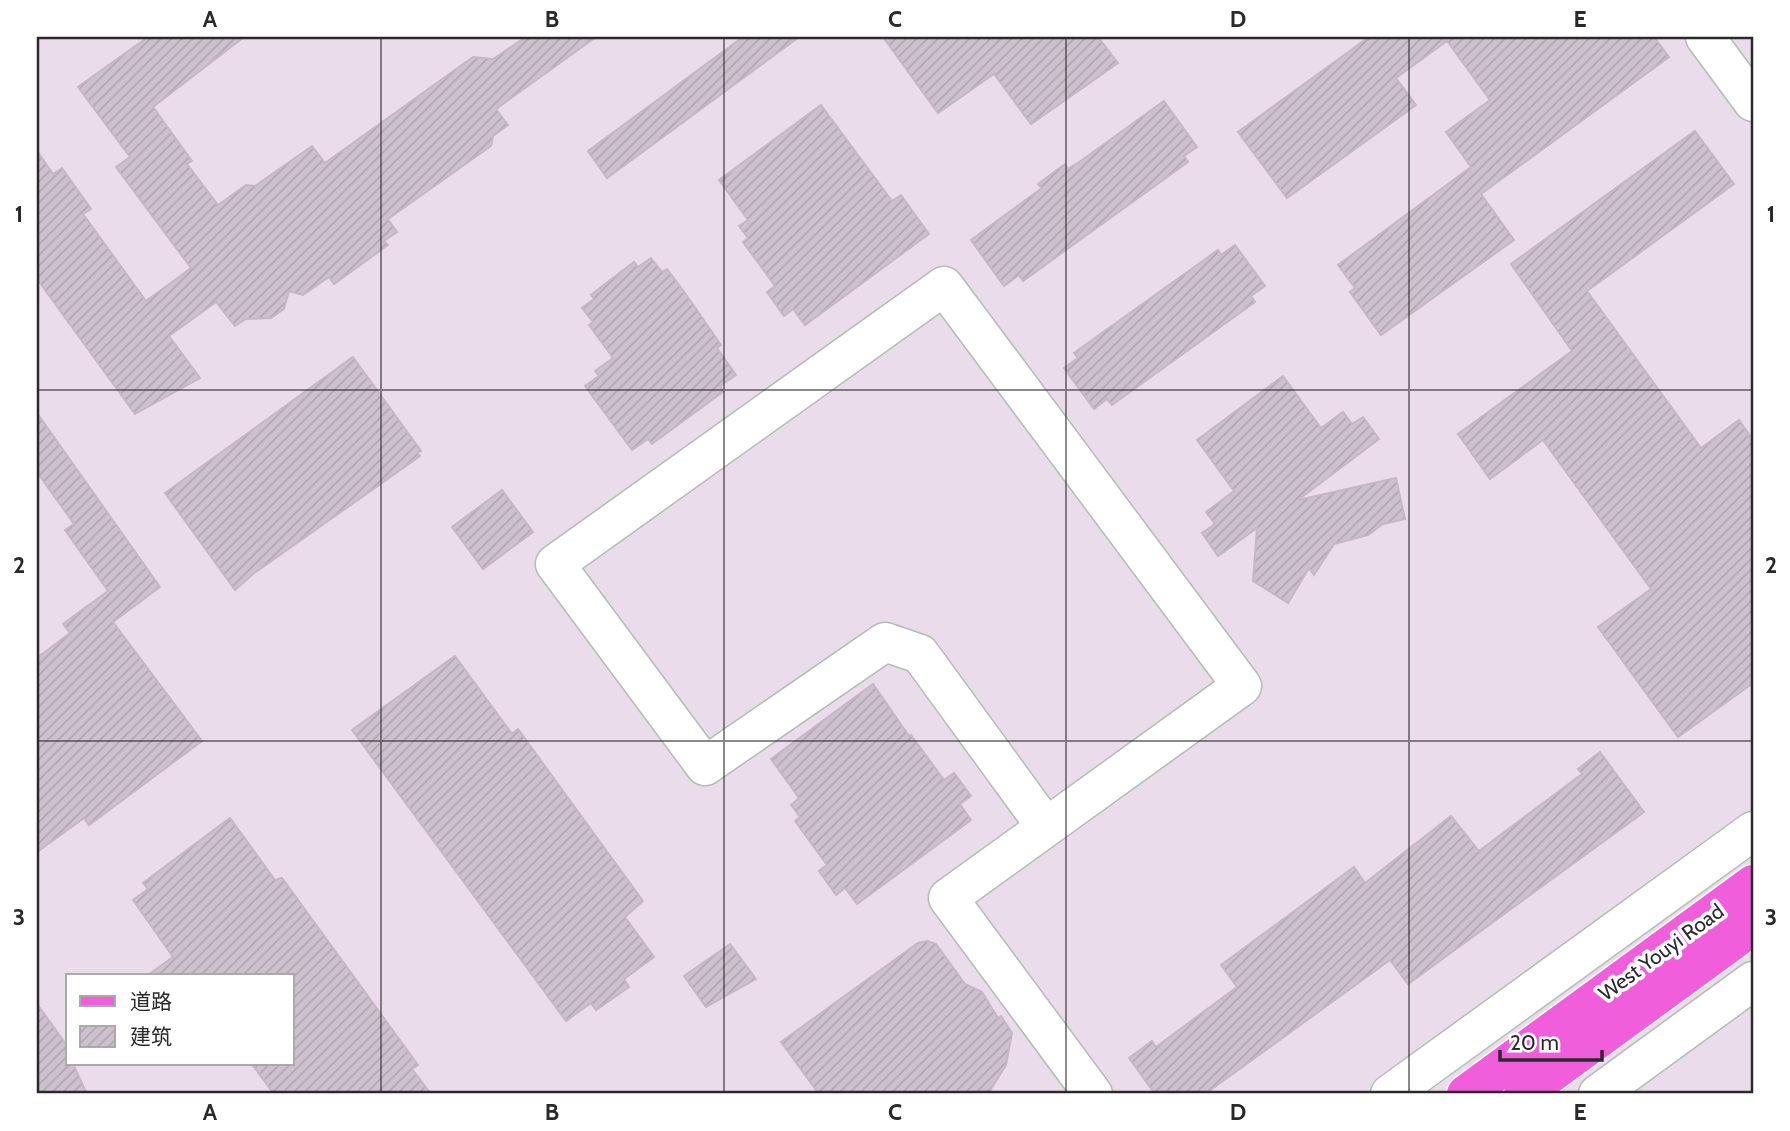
<svg xmlns="http://www.w3.org/2000/svg" width="1790" height="1131" viewBox="0 0 1790 1131" font-family="Cabin,'Noto Sans SC',sans-serif">
<style>
.building{fill:url(#building-hatch);stroke:#c8b6c7;stroke-width:2}
.lines{fill:none;stroke-linecap:round;stroke-linejoin:round}
.minor-casing{stroke:#b0beb3;stroke-width:41}
.major-casing{stroke:#fff;stroke-width:41}
.minor{stroke:#fff;stroke-width:38}
.major{stroke:#f05edb;stroke-width:38}
.grid{fill:none;stroke:#2a2a2a;stroke-width:2;stroke-opacity:0.55}
.labels{text-anchor:middle;dominant-baseline:central;stroke-width:7;stroke-linejoin:round;paint-order:stroke}
.street-label{font-size:21px;fill:#2a2a2a;stroke:#fff}
.neatline{fill:none;stroke:#2a2a2a;stroke-width:2.5}
.grid-label{font-size:23px;text-anchor:middle;font-weight:bold;fill:#2a2a2a}
</style>
<defs>
<pattern id="building-hatch" width="6" height="6" patternUnits="userSpaceOnUse" patternTransform="scale(1.75)"><rect width="6" height="6" fill="#cec1ce"/><path d="M-1 1l2-2M0 6l6-6M5 7l2-2" fill="none" stroke="#b1a6b1"/></pattern>
</defs>
<rect width="100%" height="100%" fill="#ebdcec"/>
<g class="building">
<path d="M148,37H244L153,107L192,161L187,164L218,205L246,185L255,186L312,146L325,163L473,57L493,59L526,37H596L496,109L508,125L493,136L491,146L388,219L397,232L384,241L388,245L334,284L329,277L303,295L289,291L284,309L271,318L246,319L235,326L216,302L169,336L200,378L135,414L37,279V151L53,174L62,168L91,209L83,214L146,301L191,268L116,167L130,157L78,87Z"/>
<path d="M743,37H799L607,178L588,151Z"/>
<path d="M883,37H1098L1118,63L1031,124L994,74L938,113Z"/>
<path d="M1369,37H1654L1669,57L1481,194L1514,240L1381,335L1350,292L1355,288L1338,265L1471,167L1446,132L1490,100L1447,41L1396,78L1416,105L1287,198L1238,132Z"/>
<path d="M1164,101L1197,147L1184,156L1188,162L1023,281L1019,275L1004,286L971,240L1042,188L1038,184L1065,164L1068,169L1082,160Z"/>
<path d="M821,105L892,201L901,195L929,234L805,325L793,309L784,316L767,292L775,286L743,242L748,238L739,226L748,220L719,180Z"/>
<path d="M1695,131L1734,184L1587,291L1701,448L1739,420L1753,440V683L1678,737L1598,627L1651,589L1543,440L1490,479L1458,434L1572,351L1511,264Z"/>
<path d="M1235,245L1265,286L1251,296L1255,302L1112,405L1107,399L1094,409L1064,368L1078,358L1074,353L1218,250L1221,255Z"/>
<path d="M651,258L662,272L667,269L685,293L721,345L717,348L736,375L720,386L724,391L652,444L648,439L632,450L585,386L599,376L595,371L613,358L589,325L593,322L582,308L594,299L591,295L605,284L634,262L638,267Z"/>
<path d="M353,357L421,451L417,453L420,456L253,574L235,590L165,493Z"/>
<path d="M1283,376L1321,428L1343,412L1352,424L1363,417L1379,439L1298,500L1396,478L1405,519L1383,524L1368,535L1334,544L1314,575L1309,568L1288,603L1253,581L1257,528L1218,556L1202,533L1215,524L1206,512L1234,491L1197,440Z"/>
<path d="M37,413L160,587L113,622L202,741L89,825L84,818L37,852V658L70,633L63,624L108,591L65,530L74,524L37,472Z"/>
<path d="M502,490L533,532L483,569L452,527Z"/>
<path d="M455,656L512,734L518,729L643,901L625,917L654,957L624,979L629,987L596,1010L591,1003L566,1021L352,730Z"/>
<path d="M873,684L909,736L911,735L944,780L954,773L971,796L960,804L971,820L857,904L845,888L836,895L819,871L827,865L795,821L800,817L791,805L799,798L771,759Z"/>
<path d="M1600,752L1644,812L1408,984L1390,960L1205,1094H1155L1129,1058L1152,1041L1156,1047L1237,987L1221,965L1354,867L1365,883L1451,816L1479,851L1582,774L1578,769Z"/>
<path d="M230,818L275,880L282,878L418,1065L412,1069L431,1094H274L251,1063H292V975H148L173,957L133,900L148,889L143,883Z"/>
<path d="M927,941L936,944L965,984L982,992L998,1018L1001,1016L1012,1033L1006,1065L988,1094H819L781,1042L918,943Z"/>
<path d="M730,944L756,979L706,1007L684,976Z"/>
<path d="M37,1004L68,1047V1063H79L74,1066L87,1094H37Z"/>
</g>
<g class="lines">
<g class="minor-casing">
<g id="minor">
<path d="M1705,37L1753,102"/>
<path d="M1046,827L920,654L885,642L705,766L555,564L944,286L1242,686L948,898L1093,1094"/>
<path d="M1390,1094L1753,831"/>
<path d="M1598,1094L1753,981"/>
</g>
</g>
<g class="major-casing">
<g id="major">
<path d="M1466,1094L1753,884"/>
<path d="M1523,1094L1753,926"/>
</g>
</g>
<use href="#minor" class="minor"/>
<use href="#major" class="major"/>
</g>
<path class="grid" d="M381,37V1094M724,37V1094M1066,37V1094M1409,37V1094M37,390H1753M37,741H1753"/>
<g class="labels">
<g class="street-label">
<text transform="translate(1661 952) rotate(-36)">West Youyi Road</text>
</g>
</g>
<rect width="1790" height="1131" fill="none" stroke="#ffffff" stroke-width="77"/>
<rect x="66" y="974" width="228" height="91" fill="#ffffff" stroke="#aaaaaa" stroke-width="2"/>
<rect x="80" y="996" width="35" height="10" fill="#f05edb" stroke="#aaaaaa" stroke-width="2"/>
<text x="130" y="1009" font-size="21" fill="#2a2a2a">道路</text>
<rect x="80" y="1026" width="35" height="21" fill="url(#building-hatch)" stroke="#aaaaaa" stroke-width="2"/>
<text x="130" y="1044" font-size="21" fill="#2a2a2a">建筑</text>
<path d="M1500 1050v10h102v-10" fill="none" stroke="#2a2a2a" stroke-width="3.5"/>
<text x="1510" y="1050" font-size="21" fill="#2a2a2a" stroke="#ffffff" stroke-width="5" paint-order="stroke">20 m</text>
<rect x="38" y="38" width="1714" height="1054" class="neatline"/>
<g class="grid-label">
<text x="210" y="27">A</text>
<text x="552" y="27">B</text>
<text x="895" y="27">C</text>
<text x="1238" y="27">D</text>
<text x="1580" y="27">E</text>
<text x="19" y="222">1</text>
<text x="1771" y="222">1</text>
<text x="19" y="573">2</text>
<text x="1771" y="573">2</text>
<text x="19" y="925">3</text>
<text x="1771" y="925">3</text>
<text x="210" y="1120">A</text>
<text x="552" y="1120">B</text>
<text x="895" y="1120">C</text>
<text x="1238" y="1120">D</text>
<text x="1580" y="1120">E</text>
</g>
</svg>
